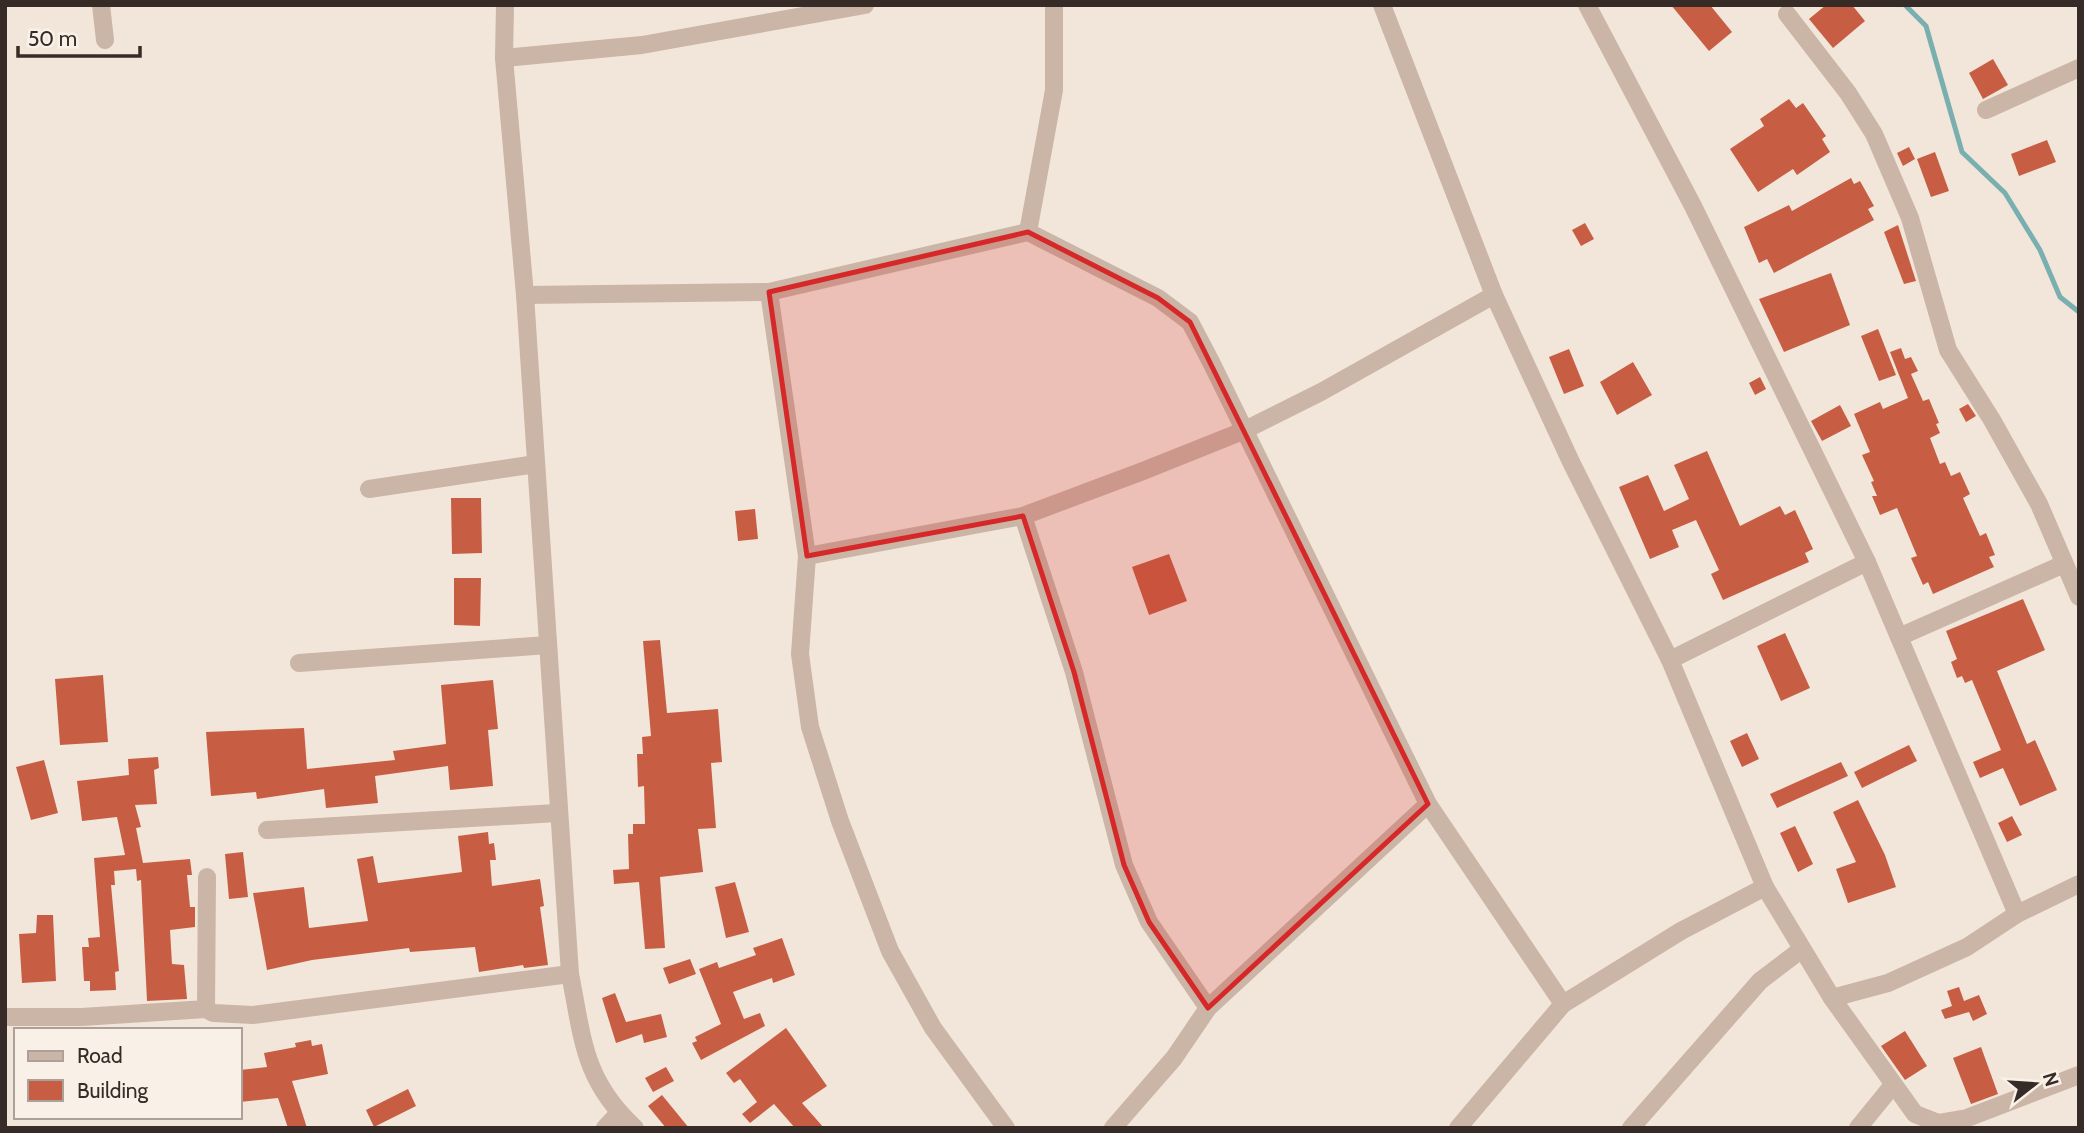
<svg xmlns="http://www.w3.org/2000/svg" width="2084" height="1133" viewBox="0 0 2084 1133" font-family="Cabin,sans-serif">
<style>
.lines{fill:none;stroke-linecap:round;stroke-linejoin:round}
.stream{stroke:#79afaf;stroke-width:5}
.building{fill:#c75e44}
.minor{stroke:#cab5a6;stroke-width:18}
.marked{fill:#d62828;fill-opacity:0.2;stroke:#d62828;stroke-width:5;stroke-linejoin:round}
</style>
<rect width="100%" height="100%" fill="#f2e6da"/>
<g class="lines">
<path class="stream" d="M1905,5L1926,26L1962,152L2005,193L2040,250L2060,297L2079,312"/>
</g>
<g class="building">
<path d="M1671,5H1710L1732,32L1709,51Z"/>
<path d="M1826,5H1852L1865,21L1833,48L1809,19Z"/>
<path d="M1993,59L2008,85L1983,99L1969,73Z"/>
<path d="M1789,99L1796,108L1803,103L1826,136L1822,139L1830,152L1797,175L1793,169L1758,192L1730,149L1764,126L1760,119Z"/>
<path d="M2047,140L2056,162L2019,176L2011,154Z"/>
<path d="M1909,147L1915,159L1903,166L1897,153Z"/>
<path d="M1935,152L1949,191L1931,197L1917,159Z"/>
<path d="M1851,178L1854,184L1860,181L1874,206L1868,209L1874,220L1774,273L1767,259L1759,263L1744,227L1789,205L1792,211Z"/>
<path d="M1585,223L1594,239L1581,246L1572,230Z"/>
<path d="M1898,225L1916,281L1904,284L1884,232Z"/>
<path d="M1831,273L1850,325L1784,352L1759,299Z"/>
<path d="M1878,329L1896,375L1879,381L1861,336Z"/>
<path d="M1901,348L1905,359L1911,357L1918,371L1911,374L1923,401L1929,399L1939,423L1936,424L1940,433L1930,438L1940,464L1945,462L1951,476L1960,472L1970,494L1963,498L1980,536L1986,533L1995,555L1989,557L1994,567L1933,594L1928,582L1923,585L1911,558L1917,556L1897,508L1880,515L1872,496H1877L1871,482L1874,481L1862,455L1870,452L1854,414L1880,402L1883,409L1908,398L1890,352Z"/>
<path d="M1569,349L1584,386L1564,394L1549,357Z"/>
<path d="M1633,362L1652,395L1617,415L1600,382Z"/>
<path d="M1760,377L1766,389L1755,395L1749,383Z"/>
<path d="M1968,404L1976,416L1966,422L1959,409Z"/>
<path d="M1840,405L1851,426L1822,441L1811,421Z"/>
<path d="M1707,451L1740,526L1780,506L1785,515L1795,510L1813,549L1805,553L1809,562L1723,600L1711,574L1719,570L1696,520L1672,530L1679,547L1650,559L1619,487L1648,475L1664,511L1689,499L1674,465Z"/>
<path d="M451,498H481L482,553L452,554Z"/>
<path d="M755,509L758,539L738,541L735,511Z"/>
<path d="M1169,554L1187,601L1149,615L1132,567Z"/>
<path d="M454,578H481L480,626L454,625Z"/>
<path d="M2023,599L2045,650L1997,671L2027,744L2035,740L2057,790L2020,806L2003,768L1980,778L1973,762L2001,750L1972,680L1965,683L1962,676L1957,678L1951,662L1957,659L1946,631Z"/>
<path d="M1785,633L1810,688L1781,701L1757,646Z"/>
<path d="M660,640L667,713L718,709L722,762L711,763L716,828L698,829L703,872L660,877L665,948L645,949L639,882L614,884L613,870L629,869L628,834H633V824H645L644,786L638,787L637,754H643L642,737L651,736L643,641Z"/>
<path d="M103,675L108,742L60,745L55,679Z"/>
<path d="M493,680L498,729L488,730L493,786L450,790L448,766L375,776L378,803L326,808L324,789L257,799L256,792L211,796L206,732L304,728L307,769L395,760L393,751L446,744L441,685Z"/>
<path d="M1747,733L1759,759L1742,767L1730,741Z"/>
<path d="M1909,745L1917,761L1862,788L1854,772Z"/>
<path d="M158,757L159,768L154,770L157,804L135,805L141,827L136,828L143,863L190,859L192,875H187L190,907H195V927L170,930L172,964L184,965L187,999L147,1001L141,880L137,881L136,869L114,871L115,885H111L119,971L115,972L116,990L90,991V981H84L82,947H89L88,938L100,937L94,858L125,855L117,817L82,821L77,781L129,775L128,759Z"/>
<path d="M44,760L58,813L31,820L16,767Z"/>
<path d="M1841,762L1848,776L1777,808L1770,794Z"/>
<path d="M1858,800L1885,855L1896,887L1848,903L1836,869L1856,862L1833,812Z"/>
<path d="M2012,816L2022,835L2007,842L1998,823Z"/>
<path d="M1795,826L1813,864L1798,872L1780,833Z"/>
<path d="M488,832L489,844L494,843L496,860H490L492,886L540,879L544,906L540,907L548,965L524,968L523,965L479,972L475,947L410,952L409,948L312,960L267,970L253,893L304,887L309,928L368,921L357,859L373,856L378,883L462,872L458,836Z"/>
<path d="M243,852L248,897L229,899L225,854Z"/>
<path d="M735,882L749,932L726,938L715,887Z"/>
<path d="M37,915H53L56,981L22,983L19,934L36,933Z"/>
<path d="M782,938L795,975L773,983L772,978L733,992L744,1019L760,1013L765,1026L701,1060L692,1043L697,1041L695,1037L721,1024L699,969L717,962L719,968L756,955L753,948Z"/>
<path d="M690,959L696,974L669,984L663,968Z"/>
<path d="M1959,987L1964,1001L1979,995L1987,1014L1973,1021L1969,1012L1945,1019L1941,1010L1952,1006L1947,991Z"/>
<path d="M615,993L626,1022L661,1014L667,1037L644,1043L642,1034L616,1043L602,998Z"/>
<path d="M786,1028L827,1086L802,1103L824,1128H795L774,1104L750,1123L742,1114L757,1102L740,1079L734,1083L726,1073Z"/>
<path d="M1905,1031L1927,1066L1905,1080L1881,1046Z"/>
<path d="M311,1040L312,1046L322,1044L328,1074L292,1081L307,1128H288L278,1098L240,1102V1070L267,1067L264,1053L296,1047L295,1043Z"/>
<path d="M1981,1047L1998,1094L1971,1104L1953,1058Z"/>
<path d="M666,1067L674,1081L653,1092L645,1078Z"/>
<path d="M408,1089L416,1106L374,1127L366,1110Z"/>
<path d="M662,1095L689,1128H666L648,1106Z"/>
</g>
<g class="lines">
<g class="minor">
<path d="M101,5L105,40"/>
<path d="M505,5L504,58L525,295L570,974C583,1039 583,1080 635,1128"/>
<path d="M1382,5L1494,295L1571,462L1670,660L1765,887L1832,998L1915,1114L1938,1123L1967,1118L2079,1075"/>
<path d="M1587,5L1693,206L1867,562L2017,914"/>
<path d="M1787,14L1848,93L1874,134L1910,218L1948,350L1992,420L2039,504L2079,597"/>
<path d="M504,58L642,45L865,5"/>
<path d="M1986,110L2079,68"/>
<path d="M1028,232L1054,90V5"/>
<path d="M769,292L807,556L800,654L810,727L840,821L890,951L933,1028L1006,1128"/>
<path d="M525,295L769,292L1028,232L1158,298L1190,322L1211,362L1428,804L1563,1004"/>
<path d="M369,489L536,464"/>
<path d="M1023,516L1074,672L1124,865L1149,922L1208,1008"/>
<path d="M807,556L1023,516L1143,471L1243,431L1321,392L1494,295"/>
<path d="M1899,637L2064,564"/>
<path d="M1670,660L1867,562"/>
<path d="M299,663L548,645"/>
<path d="M267,830L557,813"/>
<path d="M1832,998L1888,983L1967,947L2017,914L2079,884"/>
<path d="M206,1009L213,1013L253,1015L570,974"/>
<path d="M5,1017H82L206,1009L207,877"/>
<path d="M605,1128L619,1113"/>
<path d="M1113,1128L1174,1058L1208,1008L1428,804"/>
<path d="M1458,1128L1563,1004L1681,931L1765,887"/>
<path d="M1631,1128L1760,981L1802,949"/>
<path d="M1858,1128L1893,1085"/>
</g>
</g>
<path class="marked" d="M1028,232L1158,298L1190,322L1428,804L1208,1008L1149,922L1124,865L1074,672L1023,516L807,556L769,292Z"/>
<rect width="2084" height="1133" fill="none" stroke="#362b27" stroke-width="14"/>
<rect x="14" y="1028" width="228" height="91" fill="#f9f0e7" stroke="#aba19a" stroke-width="2"/>
<rect x="28" y="1051" width="35" height="10" fill="#cab5a6" stroke="#aba19a" stroke-width="2"/>
<text x="77" y="1063" font-size="21" fill="#362b27">Road</text>
<rect x="28" y="1080" width="35" height="21" fill="#c75e44" stroke="#aba19a" stroke-width="2"/>
<text x="77" y="1098" font-size="21" fill="#362b27">Building</text>
<g transform="translate(2035 1084) rotate(73)" stroke="#f9f0e7" stroke-width="5" paint-order="stroke">
<path d="M0-5L12 26L0 18L-12 26Z" fill="#362b27"/>
<text y="-10" font-size="19" font-weight="bold" text-anchor="middle" fill="#362b27">N</text>
</g>
<path d="M18 46v10h122v-10" fill="none" stroke="#362b27" stroke-width="3.5"/>
<text x="28" y="46" font-size="21" fill="#362b27" stroke="#f9f0e7" stroke-width="5" paint-order="stroke">50 m</text>
</svg>
